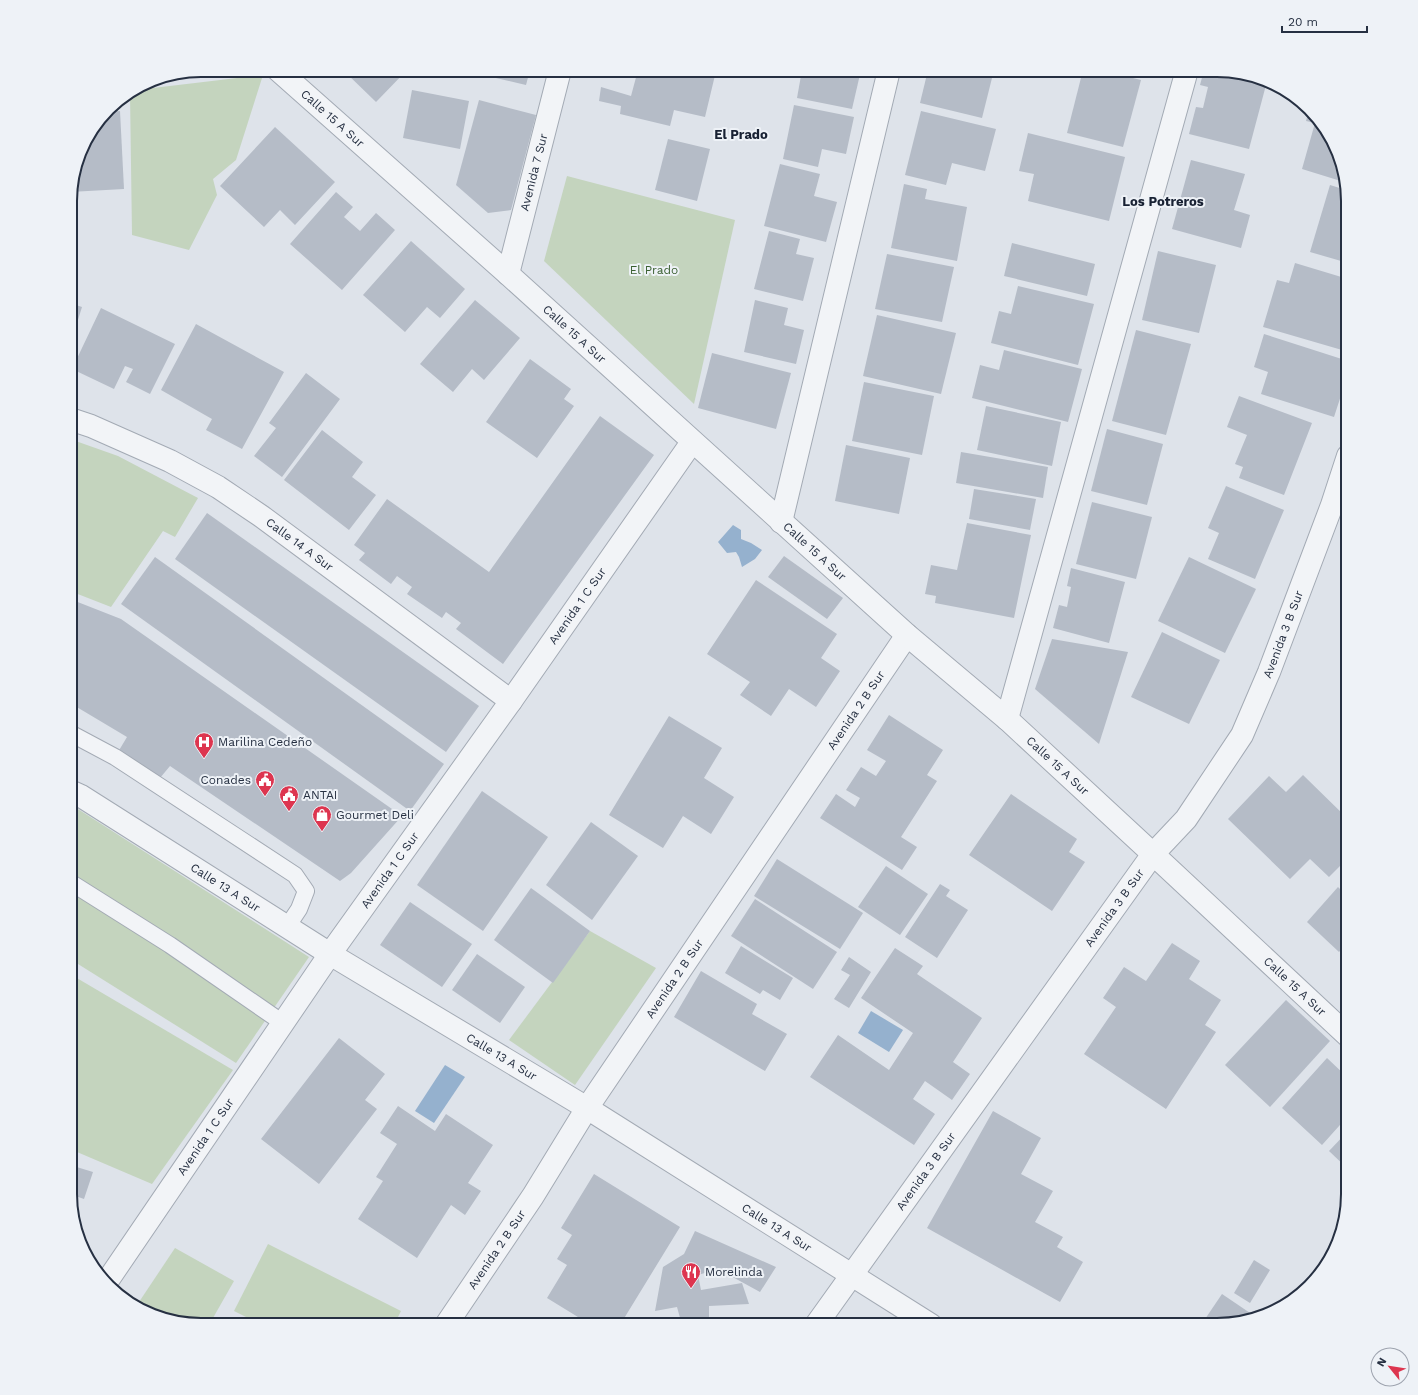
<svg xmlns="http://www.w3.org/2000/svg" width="1418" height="1395" viewBox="0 0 1418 1395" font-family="'Work Sans',sans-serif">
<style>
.green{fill:#c4d4be}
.water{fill:#95b1ce}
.building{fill:#b5bcc7}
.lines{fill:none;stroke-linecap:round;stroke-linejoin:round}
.service-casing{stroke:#a3aab4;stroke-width:18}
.minor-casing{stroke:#a3aab4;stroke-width:24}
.tertiary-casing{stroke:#a3aab4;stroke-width:24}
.service{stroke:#f2f4f7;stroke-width:16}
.minor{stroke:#f2f4f7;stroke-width:22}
.tertiary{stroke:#f2f4f7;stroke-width:22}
.labels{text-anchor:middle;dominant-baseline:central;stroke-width:4;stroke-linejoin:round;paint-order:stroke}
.street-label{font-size:12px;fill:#263042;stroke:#eef2f7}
.park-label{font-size:12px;fill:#3a6031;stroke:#eef2f7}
.poi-label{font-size:12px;fill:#263042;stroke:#eef2f7;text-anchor:start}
.neighbourhood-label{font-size:13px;font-weight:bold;fill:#182133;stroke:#eef2f7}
.rim{fill:none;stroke:#263042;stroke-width:2}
</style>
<rect width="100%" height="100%" fill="#dee3ea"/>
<g class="green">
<path d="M263,75L236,160L213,179L217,195L189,250L132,235L130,93L136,90Z"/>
<path d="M567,176L735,220L694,404L544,261Z"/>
<path d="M70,439L118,456L198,498L175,537L163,531L111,607L70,591Z"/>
<path d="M70,804L309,957L236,1063L70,959Z"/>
<path d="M590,931L656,968L575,1085L509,1040Z"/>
<path d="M70,974L233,1070L152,1184L70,1149Z"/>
<path d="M268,1244L401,1311L394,1325H262L234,1311Z"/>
<path d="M175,1248L234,1281L209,1325H201L151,1315L137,1305Z"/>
</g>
<g class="water">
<path d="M733,525L741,530V539L751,543L762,550L755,559L742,567L739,557L736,552L727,553L718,542Z"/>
<path d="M871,1011L903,1030L889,1052L858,1033Z"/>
<path d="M445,1065L465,1077L434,1123L415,1111Z"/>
</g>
<g class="building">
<path d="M343,70H407L376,102Z"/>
<path d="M475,70H530L526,85L474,73Z"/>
<path d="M638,70L716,71L705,117L674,110L670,126L620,114L621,106L599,101L601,87L631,96Z"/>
<path d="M802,70H861L852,109L797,98Z"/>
<path d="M928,70H994L982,118L920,103Z"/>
<path d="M1083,70H1101L1141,80L1123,147L1067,133Z"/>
<path d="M1204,70H1209L1266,85L1249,149L1189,134L1196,107L1203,108L1208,87L1200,85Z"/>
<path d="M412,90L469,101L460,149L403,138Z"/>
<path d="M479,100L536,115L511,210L488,213L456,185Z"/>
<path d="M794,105L854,117L846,154L822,149L818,167L783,159Z"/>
<path d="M1309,110L1315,114L1338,151L1344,182L1302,169L1315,123L1306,121Z"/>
<path d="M120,111L124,189L70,192L84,143L107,112Z"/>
<path d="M921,111L996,129L985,171L952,163L946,185L905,175Z"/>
<path d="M275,127L335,182L295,225L280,210L264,227L220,186Z"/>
<path d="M1028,133L1125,157L1109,221L1028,201L1034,174L1019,171Z"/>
<path d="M668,139L710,149L697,201L655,190Z"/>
<path d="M1191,160L1245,174L1234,210L1250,215L1241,248L1172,229Z"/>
<path d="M780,164L820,174L814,196L837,202L826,242L764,226Z"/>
<path d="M904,184L927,189L925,199L967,207L957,261L891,248Z"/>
<path d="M1330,185L1346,190L1348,201V263L1310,252Z"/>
<path d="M336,192L353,207L344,217L360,231L376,213L395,230L342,290L290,244Z"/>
<path d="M769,231L800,239L796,254L814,258L803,301L754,289Z"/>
<path d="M411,241L465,289L440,318L427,307L405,332L363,295Z"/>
<path d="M1012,243L1095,264L1087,296L1004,276Z"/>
<path d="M1158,251L1216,265L1199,333L1142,320Z"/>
<path d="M887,254L954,267L942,322L875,309Z"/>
<path d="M1295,263L1348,279V330L1342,350L1263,327L1277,280L1289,283Z"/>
<path d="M1018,286L1094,304L1078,365L991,343L999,311L1011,314Z"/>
<path d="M475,300L520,338L484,380L472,369L453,392L420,364Z"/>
<path d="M755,300L788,308L784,325L804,330L796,364L744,352Z"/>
<path d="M70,303L82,307L71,342H70Z"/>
<path d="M101,308L175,344L150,394L126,382L133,369L125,366L114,389L72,369Z"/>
<path d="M877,315L956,333L941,394L863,376Z"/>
<path d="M196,324L284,372L242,449L206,430L212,419L161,390Z"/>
<path d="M1136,330L1191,344L1166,435L1112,421Z"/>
<path d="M1264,334L1348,361V374L1334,417L1261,394L1268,372L1254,367Z"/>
<path d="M1004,350L1082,369L1068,422L972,398L980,365L999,370Z"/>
<path d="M712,353L791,373L776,429L698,408Z"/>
<path d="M530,359L571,389L564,399L574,406L537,458L486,422Z"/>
<path d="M306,373L340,399L282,477L254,456L276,428L269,423Z"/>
<path d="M864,382L934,396L922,455L852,441Z"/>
<path d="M1239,396L1312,423L1284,495L1239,478L1243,467L1235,464L1247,435L1227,427Z"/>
<path d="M986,406L1061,422L1052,466L977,450Z"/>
<path d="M600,416L654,455L503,664L456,629L461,623L446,612L442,618L407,594L412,587L397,576L391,584L359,560L365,553L354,545L387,499L489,572Z"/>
<path d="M1107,429L1163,444L1147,505L1091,491Z"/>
<path d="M322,430L363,462L352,477L376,495L349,530L284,480Z"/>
<path d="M846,445L910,458L899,514L835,501Z"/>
<path d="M961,452L1048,467L1043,498L956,483Z"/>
<path d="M1226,486L1284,510L1255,579L1208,559L1219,533L1208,528Z"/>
<path d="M974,489L1036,499L1030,530L969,519Z"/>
<path d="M1092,502L1152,517L1136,579L1076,564Z"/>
<path d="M207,513L479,706L446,752L175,559Z"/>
<path d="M967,523L1031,535L1014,618L935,603L936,596L925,594L931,565L957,570Z"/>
<path d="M784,556L843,598L827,619L768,577Z"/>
<path d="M155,557L444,764L410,811L121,604Z"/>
<path d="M1189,557L1256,589L1225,653L1158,621Z"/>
<path d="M1071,568L1125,582L1109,643L1053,628L1059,605L1067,607L1071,587L1067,586Z"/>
<path d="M756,580L837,634L821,658L840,671L816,707L789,689L771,716L740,695L750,682L707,654Z"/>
<path d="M70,599L121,619L402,816L351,873L340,881L170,766L155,784L115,757L127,737L70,703Z"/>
<path d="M1162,632L1220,660L1189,724L1131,697Z"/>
<path d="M1052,639L1128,652L1099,744L1035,689Z"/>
<path d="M1346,669H1348V690L1342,689Z"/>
<path d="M889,715L943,750L927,775L937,781L901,837L917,847L902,870L820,818L836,794L855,807L860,798L846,790L861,767L876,776L886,761L867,750Z"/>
<path d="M669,716L722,748L704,778L734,797L711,834L683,816L663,848L609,815Z"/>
<path d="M1303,775L1348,819V858L1329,877L1310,859L1290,879L1228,819L1269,776L1286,792Z"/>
<path d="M482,791L548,837L483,931L417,885Z"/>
<path d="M1011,794L1077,839L1069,852L1085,862L1052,911L969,855Z"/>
<path d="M591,822L638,856L592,920L546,885Z"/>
<path d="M777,859L863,913L840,949L754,896Z"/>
<path d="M886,866L928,894L900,935L858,907Z"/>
<path d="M940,884L950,890L946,896L968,910L937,958L905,937Z"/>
<path d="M1338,887L1348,897V942L1339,952L1307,922Z"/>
<path d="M531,888L590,931L553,983L494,940Z"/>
<path d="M755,899L837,952L813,989L731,936Z"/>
<path d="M410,902L472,944L442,987L380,945Z"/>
<path d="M1172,943L1200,961L1189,979L1221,1000L1205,1025L1216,1032L1166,1109L1084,1054L1116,1007L1103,998L1124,967L1146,981Z"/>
<path d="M741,946L793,978L780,1000L763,990L760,994L725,973Z"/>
<path d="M895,948L923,966L917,974L982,1018L953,1062L970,1074L952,1100L925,1081L913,1099L935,1114L914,1145L810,1077L838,1035L889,1070L913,1033L861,998Z"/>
<path d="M477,954L525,987L500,1023L452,990Z"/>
<path d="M849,957L871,972L849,1008L834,999L850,975L841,970Z"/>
<path d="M701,971L757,1004L752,1014L787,1034L765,1071L674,1017Z"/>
<path d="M1286,1000L1330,1041L1270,1107L1225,1065Z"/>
<path d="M339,1038L385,1074L365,1100L377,1109L319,1184L261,1139Z"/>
<path d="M1327,1058L1347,1077L1340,1085L1348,1092V1116L1322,1145L1282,1108Z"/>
<path d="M398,1106L435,1131L446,1114L493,1145L468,1183L481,1191L465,1215L451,1205L417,1258L358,1219L383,1181L376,1177L397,1144L380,1133Z"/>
<path d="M993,1111L1041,1138L1021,1174L1053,1191L1035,1222L1063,1237L1057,1247L1083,1262L1060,1302L927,1228Z"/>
<path d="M1348,1131V1169L1329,1151Z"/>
<path d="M70,1165L93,1172L84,1199L70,1194Z"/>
<path d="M594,1174L680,1227L620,1325H591L547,1298L567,1265L557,1259L572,1235L561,1228Z"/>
<path d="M695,1231L776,1267L760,1292L718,1269L698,1275L701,1290L742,1283L749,1304L709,1306V1325H682L677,1307L655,1311L663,1267L684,1254Z"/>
<path d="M1254,1260L1270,1270L1250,1303L1234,1293Z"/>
<path d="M1222,1294L1256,1317L1217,1325H1201Z"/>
<path d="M661,1319L670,1325H657Z"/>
</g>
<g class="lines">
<g class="service-casing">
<g id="service">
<path d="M70,733L115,757L295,875L306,891L299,909L287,927"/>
<path d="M70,882L170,945L283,1023"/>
</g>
</g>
<g class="minor-casing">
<g id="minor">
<path id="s1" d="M508,274L560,70"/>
<path id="s2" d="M70,419L91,426L170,461L218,487L261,516L511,701"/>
<path d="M781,522L889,70"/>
<path d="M1007,719L1187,70"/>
<path id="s3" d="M70,791L81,796L330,954L587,1108L931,1325"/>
<path id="s4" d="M1153,854L1348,1036"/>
<path id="s5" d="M106,1283L330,954L511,701L692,442"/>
<path id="s6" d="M446,1325L533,1196L587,1108L907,635"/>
</g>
</g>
<g class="tertiary-casing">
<g id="tertiary">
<path id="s7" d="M278,70L508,274L907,635L1007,719L1153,854"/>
<path id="s8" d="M816,1325L1153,854L1186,819L1242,735L1269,672L1332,505L1348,456"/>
</g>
</g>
<use href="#service" class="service"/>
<use href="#minor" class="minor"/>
<use href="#tertiary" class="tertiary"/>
</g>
<defs>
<g id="hospital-pin" transform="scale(1)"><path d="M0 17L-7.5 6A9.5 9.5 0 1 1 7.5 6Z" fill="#dd354f" stroke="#eef2f7"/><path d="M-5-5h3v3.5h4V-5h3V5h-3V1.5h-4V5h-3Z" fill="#fff"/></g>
<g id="civic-pin" transform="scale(1)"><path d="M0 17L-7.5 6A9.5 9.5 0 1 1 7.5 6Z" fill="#dd354f" stroke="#eef2f7"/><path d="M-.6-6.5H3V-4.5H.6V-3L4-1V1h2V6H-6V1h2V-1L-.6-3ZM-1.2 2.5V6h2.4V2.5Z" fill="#fff"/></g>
<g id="shop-pin" transform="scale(1)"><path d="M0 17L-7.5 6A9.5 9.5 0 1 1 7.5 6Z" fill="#dd354f" stroke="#eef2f7"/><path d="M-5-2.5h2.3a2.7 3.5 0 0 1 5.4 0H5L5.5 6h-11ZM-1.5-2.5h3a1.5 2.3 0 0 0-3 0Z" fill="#fff"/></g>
<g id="restaurant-pin" transform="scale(1)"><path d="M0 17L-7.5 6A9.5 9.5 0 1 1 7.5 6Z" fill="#dd354f" stroke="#eef2f7"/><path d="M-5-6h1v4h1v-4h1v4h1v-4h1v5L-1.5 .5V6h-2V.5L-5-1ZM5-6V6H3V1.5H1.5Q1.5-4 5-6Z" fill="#fff"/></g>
</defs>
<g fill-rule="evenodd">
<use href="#hospital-pin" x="204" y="742"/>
<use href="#civic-pin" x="265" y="780"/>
<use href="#civic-pin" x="289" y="795"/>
<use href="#shop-pin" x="322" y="815"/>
<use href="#restaurant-pin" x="691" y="1272"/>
</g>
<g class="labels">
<g class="street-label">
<text stroke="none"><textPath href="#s7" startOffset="73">Calle 15 A Sur</textPath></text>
<text stroke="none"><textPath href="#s1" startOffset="105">Avenida 7 Sur</textPath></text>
<text stroke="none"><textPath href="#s7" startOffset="397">Calle 15 A Sur</textPath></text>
<text stroke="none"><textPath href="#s2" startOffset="263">Calle 14 A Sur</textPath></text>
<text stroke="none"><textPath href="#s7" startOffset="721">Calle 15 A Sur</textPath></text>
<text stroke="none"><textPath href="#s5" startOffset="825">Avenida 1 C Sur</textPath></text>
<text stroke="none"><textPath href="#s8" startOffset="837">Avenida 3 B Sur</textPath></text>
<text stroke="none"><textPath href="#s6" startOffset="739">Avenida 2 B Sur</textPath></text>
<text stroke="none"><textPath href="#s7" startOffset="1045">Calle 15 A Sur</textPath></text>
<text stroke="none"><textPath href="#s5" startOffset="501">Avenida 1 C Sur</textPath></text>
<text stroke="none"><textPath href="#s3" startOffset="183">Calle 13 A Sur</textPath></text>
<text stroke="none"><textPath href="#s8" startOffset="513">Avenida 3 B Sur</textPath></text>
<text stroke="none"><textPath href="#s6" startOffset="415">Avenida 2 B Sur</textPath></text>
<text stroke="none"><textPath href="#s4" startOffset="194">Calle 15 A Sur</textPath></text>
<text stroke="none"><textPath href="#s3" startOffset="507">Calle 13 A Sur</textPath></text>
<text stroke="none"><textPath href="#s5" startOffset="177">Avenida 1 C Sur</textPath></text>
<text stroke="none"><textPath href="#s8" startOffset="189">Avenida 3 B Sur</textPath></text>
<text stroke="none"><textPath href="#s3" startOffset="831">Calle 13 A Sur</textPath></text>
<text stroke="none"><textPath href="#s6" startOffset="91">Avenida 2 B Sur</textPath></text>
</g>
<g class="park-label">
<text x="654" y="270">El Prado</text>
</g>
<g class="poi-label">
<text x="218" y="742">Marilina Cedeño</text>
<text x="251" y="780" text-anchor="end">Conades</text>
<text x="303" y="795">ANTAI</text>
<text x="336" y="815">Gourmet Deli</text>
<text x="705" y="1272">Morelinda</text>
</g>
<g class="neighbourhood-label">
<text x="741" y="134">El Prado</text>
<text x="1163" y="201">Los Potreros</text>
</g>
</g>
<path d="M0 0H1418V1395H0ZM201 77H1217A124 124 0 0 1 1341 201V1194A124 124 0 0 1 1217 1318H201A124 124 0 0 1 77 1194V201A124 124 0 0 1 201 77Z" fill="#eef2f7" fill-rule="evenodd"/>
<path class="rim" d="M201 77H1217A124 124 0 0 1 1341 201V1194A124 124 0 0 1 1217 1318H201A124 124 0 0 1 77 1194V201A124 124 0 0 1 201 77Z"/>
<g transform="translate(1390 1367) rotate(300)"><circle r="19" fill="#eef2f7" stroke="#9ea4af"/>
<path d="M0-3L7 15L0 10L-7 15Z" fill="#dd354f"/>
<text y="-6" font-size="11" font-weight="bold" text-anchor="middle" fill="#263042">N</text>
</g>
<path d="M1282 26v6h85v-6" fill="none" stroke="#263042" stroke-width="2"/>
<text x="1288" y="26" font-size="12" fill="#263042" stroke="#eef2f7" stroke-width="3" paint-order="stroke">20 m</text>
</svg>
